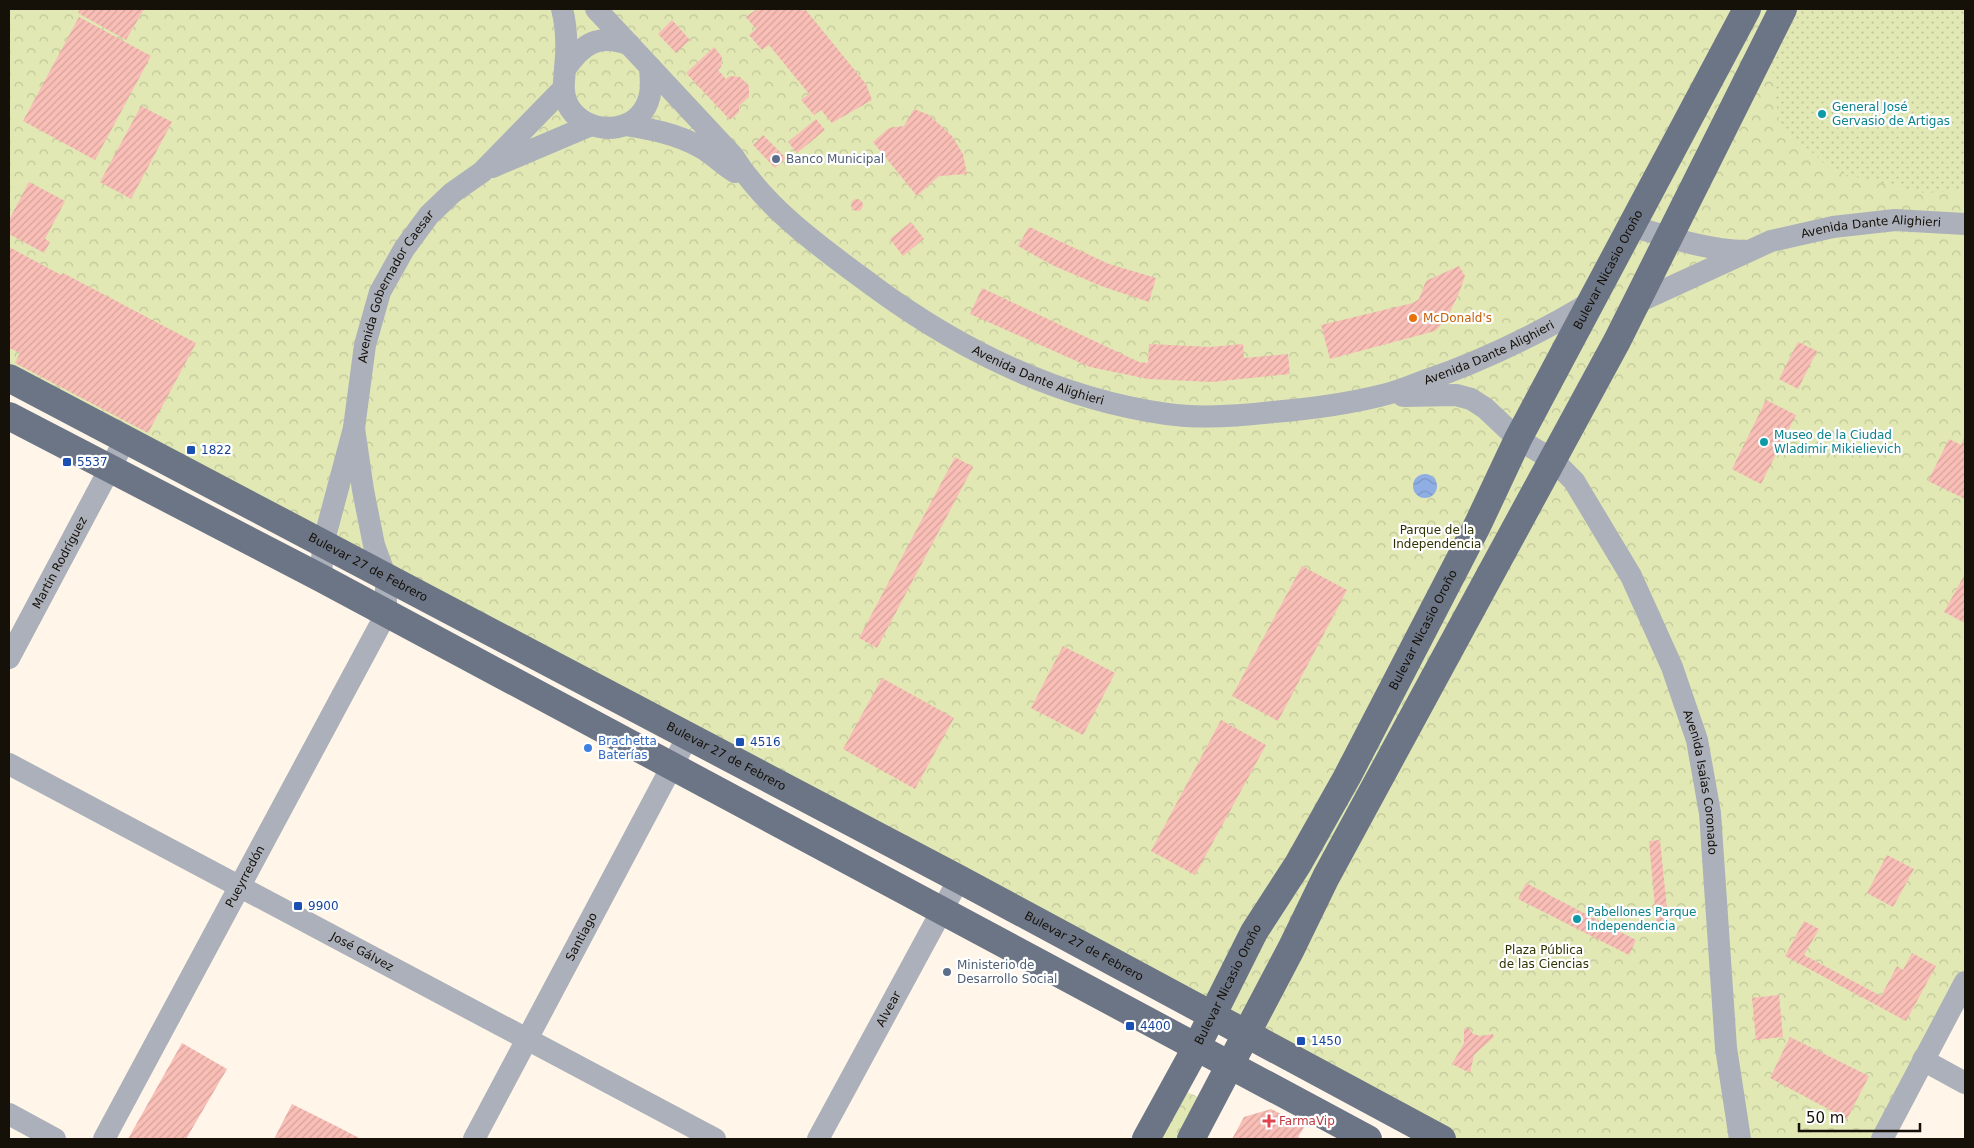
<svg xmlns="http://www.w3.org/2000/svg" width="1974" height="1148" viewBox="0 0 1974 1148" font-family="'DejaVu Sans',sans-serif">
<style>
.park{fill:url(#park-crowns)}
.garden{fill:url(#garden-dots)}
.water{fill:url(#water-waves)}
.building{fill:url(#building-hatch)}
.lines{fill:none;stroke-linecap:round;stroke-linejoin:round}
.minor{stroke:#abb0ba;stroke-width:22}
.major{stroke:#6c7586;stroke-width:28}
.culture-dot{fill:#0f9aa8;stroke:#fff;stroke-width:2}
.service-dot{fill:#5c6f8a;stroke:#fff;stroke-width:2}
.food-dot{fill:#e8710a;stroke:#fff;stroke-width:2}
.transit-dot{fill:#1a4fb4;stroke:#fff;stroke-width:2}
.shop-dot{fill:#3f7fe0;stroke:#fff;stroke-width:2}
.health-dot{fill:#e0444e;stroke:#fff;stroke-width:2}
.labels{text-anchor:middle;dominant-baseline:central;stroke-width:4.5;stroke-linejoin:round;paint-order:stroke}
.culture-label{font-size:12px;fill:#0d838f;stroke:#fff;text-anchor:start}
.service-label{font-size:12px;fill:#4e5e75;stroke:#fff;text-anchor:start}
.street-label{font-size:12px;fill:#151008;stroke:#fff}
.food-label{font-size:12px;fill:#c56008;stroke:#fff;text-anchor:start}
.transit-label{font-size:12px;fill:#164399;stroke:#fff;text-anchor:start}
.park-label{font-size:12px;fill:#2f3300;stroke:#fff}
.shop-label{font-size:12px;fill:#366cbe;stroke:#fff;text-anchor:start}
.health-label{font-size:12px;fill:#be3a42;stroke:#fff;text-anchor:start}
</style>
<defs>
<pattern id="park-crowns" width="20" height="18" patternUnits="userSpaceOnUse" patternTransform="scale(1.25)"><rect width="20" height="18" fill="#e1e8b4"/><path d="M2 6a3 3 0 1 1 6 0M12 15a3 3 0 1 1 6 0" fill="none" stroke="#c0c699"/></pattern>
<pattern id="garden-dots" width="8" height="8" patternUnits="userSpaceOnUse" patternTransform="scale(1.25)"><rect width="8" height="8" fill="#e1e8b4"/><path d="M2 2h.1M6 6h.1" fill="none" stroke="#c0c699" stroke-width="1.8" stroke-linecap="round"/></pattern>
<pattern id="water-waves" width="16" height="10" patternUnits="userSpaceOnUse" patternTransform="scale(1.25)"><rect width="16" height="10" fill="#8faee4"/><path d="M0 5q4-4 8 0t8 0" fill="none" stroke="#7a95c2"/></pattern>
<pattern id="building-hatch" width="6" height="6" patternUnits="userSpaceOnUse" patternTransform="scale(1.25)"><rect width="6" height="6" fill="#f9beb6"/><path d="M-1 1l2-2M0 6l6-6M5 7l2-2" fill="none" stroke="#d5a29b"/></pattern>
</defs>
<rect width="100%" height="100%" fill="#fff6e9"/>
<g class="park">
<path d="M9,9H1965V982L1882,1139H1442L9,378Z"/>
<path d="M1187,1092L1196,1096L1200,1102L1180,1139H1157Z"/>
</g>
<path class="garden" d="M1799,9H1965V190L1925,193L1834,172L1779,123L1771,60Z"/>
<circle class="water" cx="1425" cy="486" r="12"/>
<g class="building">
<path d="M80,9H144L126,40L78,13Z"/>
<path d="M757,9H805L866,84L872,100L832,123L821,110L814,115L801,100L809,94L769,45L762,50L749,35L756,29L746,17Z"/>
<path d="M79,17L151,56L95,160L23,121Z"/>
<path d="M672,20L690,40L676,53L658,34Z"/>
<path d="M714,47L722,57L721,67L718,70L726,79L730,76L740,77L749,86V97L739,106V112L730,120L686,73Z"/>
<path d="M141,106L172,122L131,199L100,182Z"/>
<path d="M914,109L929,115L952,136L963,154L967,174L939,176L917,196L873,142L889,128L904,126Z"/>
<path d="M816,119L825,130L797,153L788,142Z"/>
<path d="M763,135L786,158L775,168L753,145Z"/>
<path d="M29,182L65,201L45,239L50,242L44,253L9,234V220Z"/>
<circle cx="857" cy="205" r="6"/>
<path d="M911,222L924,239L903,256L890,239Z"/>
<path d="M1029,227L1109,264L1156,278L1149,302L1101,286L1052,265L1018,246Z"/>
<path d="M9,247L61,275L63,273L196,343L148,433L15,363L20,353L9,348Z"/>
<path d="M1459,266L1465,276L1459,293L1446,320L1435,331L1330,359L1321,325L1413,303L1419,299L1426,281Z"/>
<path d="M982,288L1139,362L1148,363L1149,344L1211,347L1243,344L1244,358L1288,354L1290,374L1212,382L1148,379L1090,367L970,314Z"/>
<path d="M1798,342L1817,351L1798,389L1779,379Z"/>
<path d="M1766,400L1796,415L1761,484L1732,469Z"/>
<path d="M1965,435V499L1928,481L1949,439L1961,445Z"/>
<path d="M955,457L973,467L877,648L859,638Z"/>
<path d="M1302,566L1347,590L1278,721L1232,696Z"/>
<path d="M1965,574V623L1944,612Z"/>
<path d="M1063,646L1115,673L1083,735L1031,708Z"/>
<path d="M882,678L954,718L915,789L843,749Z"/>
<path d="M1221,720L1266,745L1195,875L1151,851Z"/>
<path d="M1660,840L1669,929L1657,930L1649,841Z"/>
<path d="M1887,855L1914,869L1893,907L1867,893Z"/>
<path d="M1526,883L1636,940L1629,955L1518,899Z"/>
<path d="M1804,921L1819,929L1804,955L1881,996L1897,966L1903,970L1912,953L1936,966L1906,1021L1785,956Z"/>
<path d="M1779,995L1783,1037L1756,1040L1752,998Z"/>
<path d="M1469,1028L1473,1034L1480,1036L1493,1034L1494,1037L1474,1055L1470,1073L1452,1064L1464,1043V1029Z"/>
<path d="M1790,1037L1869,1076L1847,1119L1770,1078Z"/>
<path d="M182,1043L227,1069L186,1139H128Z"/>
<path d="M292,1104L340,1128L361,1139H274Z"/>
<path d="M1271,1109L1305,1126L1298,1137L1302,1139H1232L1244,1117Z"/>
</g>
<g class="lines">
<g class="minor">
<path d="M562,9C567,28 567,50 565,69C564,82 562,91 567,103C580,132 625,137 643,111C653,97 651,82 650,67"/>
<path id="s1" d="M596,9L733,156C767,210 823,249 873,286C960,350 1060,399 1167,414C1202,419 1239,416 1273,412C1310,409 1347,404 1383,395C1397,392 1411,386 1424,381C1483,361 1536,335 1590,303"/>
<path d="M565,69C583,43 599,33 630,45"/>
<path d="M625,125C651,129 677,134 700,147C713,154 723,165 735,172"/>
<path d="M492,167L591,125"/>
<path d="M1631,226C1669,237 1705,250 1745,251"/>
<path id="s2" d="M1636,303L1771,241L1833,227L1895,220L1965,224"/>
<path id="s3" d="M1403,396L1456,395L1471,399L1485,408L1518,439L1553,460L1574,481L1631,576L1672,667L1697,740L1710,813L1726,1048L1740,1139"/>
<path id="s4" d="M321,578L323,544L354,428L365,345L380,292L404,249L429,215L452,193L482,172L563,89"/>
<path id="s5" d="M9,658L125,440"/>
<path id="s6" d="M9,764L715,1139"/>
<path d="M1923,1060L1965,1083"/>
<path d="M9,1114L55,1139"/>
<path id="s7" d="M104,1139L386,614V578L374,545L363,490L354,428"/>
<path id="s8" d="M474,1139L688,736"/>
<path id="s9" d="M818,1139L959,879"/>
<path d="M1882,1139L1965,982"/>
</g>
<g class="major">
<path id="s10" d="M9,378L959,879L1442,1139"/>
<path d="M9,416L321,578L1368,1139"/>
<path id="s11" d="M1146,1139L1196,1048L1254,932L1298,864L1347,777L1477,526L1518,439L1747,9"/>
<path d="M1191,1139L1291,949L1326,877L1617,341L1783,9"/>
</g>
</g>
<g class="culture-dot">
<circle cx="1822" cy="114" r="5"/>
<circle cx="1764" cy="442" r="5"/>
<circle cx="1577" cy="919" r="5"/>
</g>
<g class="service-dot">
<circle cx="776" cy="159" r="5"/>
<circle cx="947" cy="972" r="5"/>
</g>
<circle class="food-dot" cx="1413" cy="318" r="5"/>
<g class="transit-dot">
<rect x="186" y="445" width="10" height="10" rx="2.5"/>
<rect x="62" y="457" width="10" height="10" rx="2.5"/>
<rect x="735" y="737" width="10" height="10" rx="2.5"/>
<rect x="293" y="901" width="10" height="10" rx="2.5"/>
<rect x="1125" y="1021" width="10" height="10" rx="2.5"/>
<rect x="1296" y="1036" width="10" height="10" rx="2.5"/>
</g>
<circle class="shop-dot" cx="588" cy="748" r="5"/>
<path class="health-dot" d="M1266.5 1113.5h5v5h5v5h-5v5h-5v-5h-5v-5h5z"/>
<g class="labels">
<g class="culture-label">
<text x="1832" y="107">General José<tspan x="1832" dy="14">Gervasio de Artigas</tspan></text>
<text x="1774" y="435">Museo de la Ciudad<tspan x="1774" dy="14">Wladimir Mikielievich</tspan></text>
<text x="1587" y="912">Pabellones Parque<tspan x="1587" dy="14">Independencia</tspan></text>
</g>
<g class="service-label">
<text x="786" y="159">Banco Municipal</text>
<text x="957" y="965">Ministerio de<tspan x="957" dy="14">Desarrollo Social</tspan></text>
</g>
<g class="street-label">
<text stroke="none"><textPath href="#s2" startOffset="250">Avenida Dante Alighieri</textPath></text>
<text stroke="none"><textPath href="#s11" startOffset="985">Bulevar Nicasio Oroño</textPath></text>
<text stroke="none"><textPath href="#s4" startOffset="304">Avenida Gobernador Caesar</textPath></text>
<text stroke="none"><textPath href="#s1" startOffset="1049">Avenida Dante Alighieri</textPath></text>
<text stroke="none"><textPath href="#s1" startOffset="582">Avenida Dante Alighieri</textPath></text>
<text stroke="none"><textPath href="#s5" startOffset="108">Martín Rodríguez</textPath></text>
<text stroke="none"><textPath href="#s10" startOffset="406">Bulevar 27 de Febrero</textPath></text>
<text stroke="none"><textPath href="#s11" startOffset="580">Bulevar Nicasio Oroño</textPath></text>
<text stroke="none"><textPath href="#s10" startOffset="811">Bulevar 27 de Febrero</textPath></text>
<text stroke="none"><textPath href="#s3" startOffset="531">Avenida Isaías Coronado</textPath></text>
<text stroke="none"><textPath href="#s7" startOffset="298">Pueyrredón</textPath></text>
<text stroke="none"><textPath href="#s8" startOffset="229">Santiago</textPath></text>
<text stroke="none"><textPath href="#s10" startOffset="1216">Bulevar 27 de Febrero</textPath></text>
<text stroke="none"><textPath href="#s6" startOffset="400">José Gálvez</textPath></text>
<text stroke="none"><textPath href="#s11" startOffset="175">Bulevar Nicasio Oroño</textPath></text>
<text stroke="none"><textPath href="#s9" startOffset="148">Alvear</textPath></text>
</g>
<g class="food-label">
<text x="1423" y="318">McDonald's</text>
</g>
<g class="transit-label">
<text x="201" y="450">1822</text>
<text x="77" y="462">5537</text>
<text x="750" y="742">4516</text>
<text x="308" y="906">9900</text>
<text x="1140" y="1026">4400</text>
<text x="1311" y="1041">1450</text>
</g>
<g class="park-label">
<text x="1437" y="530">Parque de la<tspan x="1437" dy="14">Independencia</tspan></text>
<text x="1544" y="950">Plaza Pública<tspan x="1544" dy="14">de las Ciencias</tspan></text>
</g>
<g class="shop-label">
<text x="598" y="741">Brachetta<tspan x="598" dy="14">Baterías</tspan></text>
</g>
<g class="health-label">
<text x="1279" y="1121">FarmaVip</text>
</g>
</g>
<rect width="1974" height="1148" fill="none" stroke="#151008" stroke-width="20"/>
<path d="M1799 1123v8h121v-8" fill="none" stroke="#151008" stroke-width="2.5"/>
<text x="1806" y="1123" font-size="15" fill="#151008" stroke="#ffffff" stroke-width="4" paint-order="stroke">50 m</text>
</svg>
